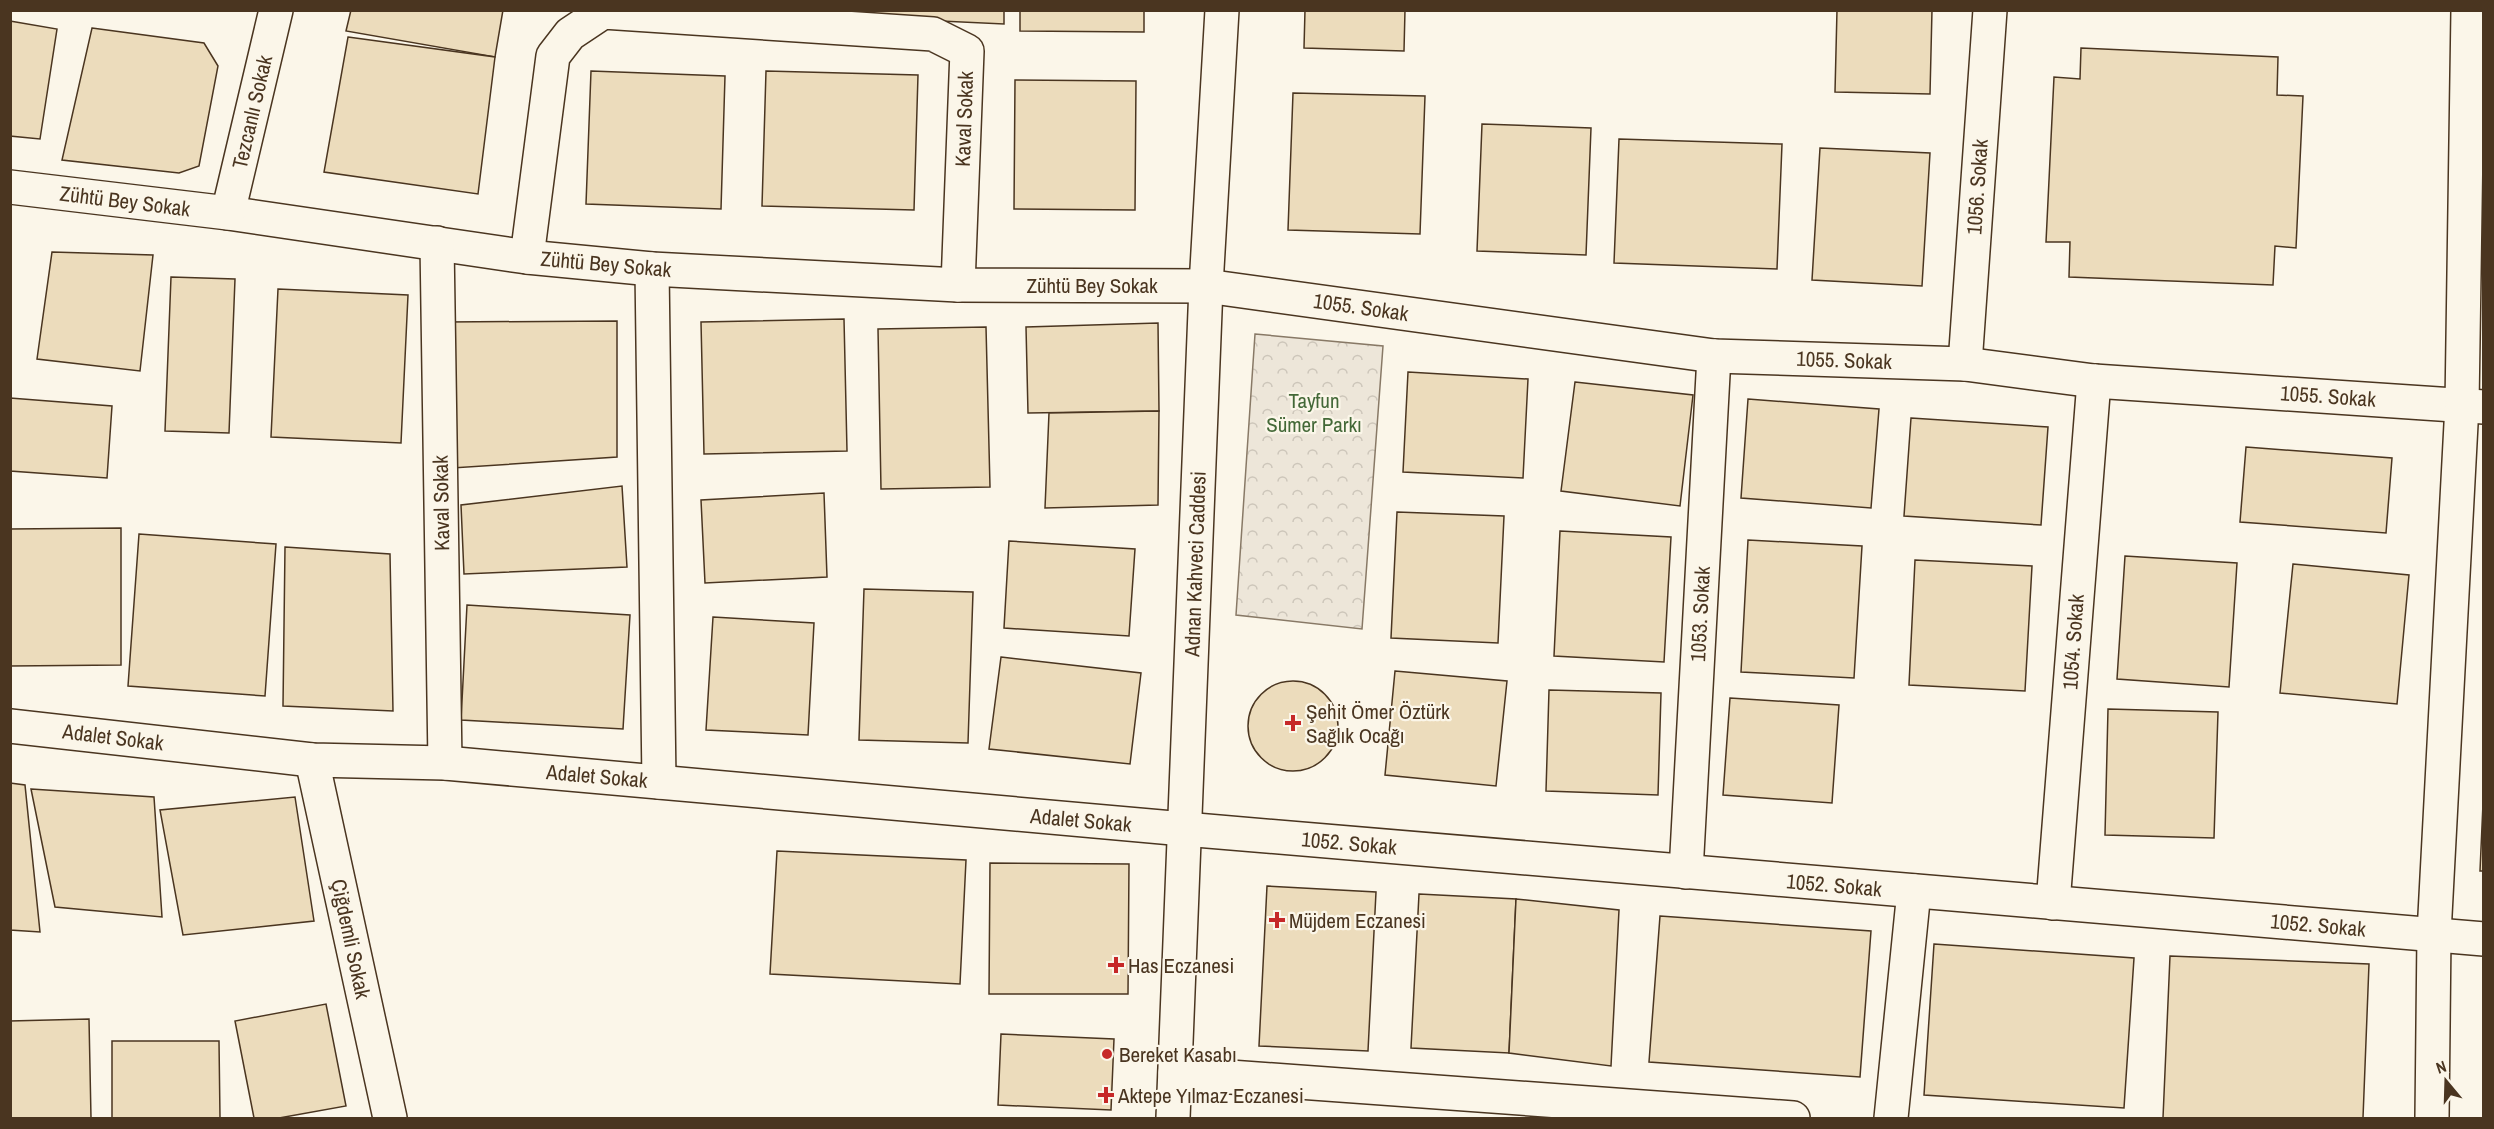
<svg xmlns="http://www.w3.org/2000/svg" width="2494" height="1129" viewBox="0 0 2494 1129" font-family="'Archivo Narrow',sans-serif">
<style>
.park{fill:url(#park-crowns);stroke:#887966;stroke-width:1.5}
.building{fill:#ecdcbc;stroke:#4a3520;stroke-width:1.5}
.lines{fill:none;stroke-linecap:round;stroke-linejoin:round}
.minor-casing{stroke:#4a3520;stroke-width:36}
.tertiary-casing{stroke:#4a3520;stroke-width:36}
.minor{stroke:#fbf6e9;stroke-width:33}
.tertiary{stroke:#fbf6e9;stroke-width:33}
.poi-dot{fill:#c62828;stroke:#fbf6e9;stroke-width:2}
.labels{text-anchor:middle;dominant-baseline:central;stroke-width:4.5;stroke-linejoin:round;paint-order:stroke}
.street-label{font-size:21px;fill:#4a3520;stroke:#fbf6e9}
.park-label{font-size:21px;fill:#436837;stroke:#fbf6e9}
.poi-label{font-size:21px;fill:#4a3520;stroke:#fbf6e9;text-anchor:start}
</style>
<defs>
<pattern id="park-crowns" width="20" height="18" patternUnits="userSpaceOnUse" patternTransform="scale(1.5)"><rect width="20" height="18" fill="#ede6d9"/><path d="M2 6a3 3 0 1 1 6 0M12 15a3 3 0 1 1 6 0" fill="none" stroke="#cdc6ba"/></pattern>
</defs>
<rect width="100%" height="100%" fill="#fbf6e9"/>
<path class="park" d="M1255,334L1383,346L1362,629L1236,615Z"/>
<g class="building">
<path d="M351,10H503L495,57L346,31Z"/>
<path d="M792,10H1004V24L792,14Z"/>
<path d="M1020,10H1144V32L1020,31Z"/>
<path d="M1305,10H1405L1404,51L1304,48Z"/>
<path d="M1837,10H1932L1930,94L1835,92Z"/>
<path d="M10,21L57,29L40,139L10,136Z"/>
<path d="M92,28L204,43L218,66L199,166L179,173L62,160Z"/>
<path d="M348,37L495,57L478,194L324,172Z"/>
<path d="M2081,48L2278,57L2277,95L2303,96L2296,248L2275,246L2273,285L2069,277L2070,242H2046L2054,77L2080,79Z"/>
<path d="M591,71L725,76L721,209L586,204Z"/>
<path d="M766,71L918,75L914,210L762,206Z"/>
<path d="M1015,80L1136,81L1135,210L1014,209Z"/>
<path d="M1293,93L1425,96L1420,234L1288,230Z"/>
<path d="M1482,124L1591,128L1586,255L1477,251Z"/>
<path d="M1619,139L1782,144L1777,269L1614,263Z"/>
<path d="M1820,148L1930,153L1922,286L1812,280Z"/>
<path d="M52,252L153,255L140,371L37,359Z"/>
<path d="M171,277L235,279L229,433L165,431Z"/>
<path d="M278,289L408,295L401,443L271,437Z"/>
<path d="M844,319L847,451L704,454L701,322Z"/>
<path d="M617,321V457L452,468L445,322Z"/>
<path d="M1158,323L1159,411L1028,413L1026,327Z"/>
<path d="M986,327L990,487L881,489L878,329Z"/>
<path d="M1408,372L1528,379L1523,478L1403,472Z"/>
<path d="M1575,382L1693,395L1680,506L1561,491Z"/>
<path d="M10,398L112,406L107,478L10,471Z"/>
<path d="M1748,399L1879,409L1871,508L1741,498Z"/>
<path d="M1159,411L1158,505L1045,508L1049,413Z"/>
<path d="M1911,418L2048,427L2041,525L1904,516Z"/>
<path d="M2246,447L2392,458L2386,533L2240,522Z"/>
<path d="M622,486L627,567L464,574L461,505Z"/>
<path d="M824,493L827,577L705,583L701,500Z"/>
<path d="M1397,512L1504,516L1498,643L1391,638Z"/>
<path d="M121,528V665L10,666V529Z"/>
<path d="M1560,531L1671,537L1664,662L1554,656Z"/>
<path d="M139,534L276,544L265,696L128,686Z"/>
<path d="M1748,540L1862,546L1854,678L1741,672Z"/>
<path d="M1009,541L1135,549L1129,636L1004,628Z"/>
<path d="M285,547L390,554L393,711L283,706Z"/>
<path d="M2125,556L2237,563L2229,687L2117,679Z"/>
<path d="M1915,560L2032,566L2025,691L1909,685Z"/>
<path d="M2293,564L2409,575L2397,704L2280,693Z"/>
<path d="M864,589L973,592L968,743L859,740Z"/>
<path d="M467,605L630,615L623,729L461,720Z"/>
<path d="M713,617L814,623L808,735L706,730Z"/>
<path d="M1001,657L1141,673L1130,764L989,749Z"/>
<path d="M1395,671L1507,681L1496,786L1385,775Z"/>
<circle cx="1293" cy="726" r="45"/>
<path d="M1549,690L1661,693L1658,795L1546,791Z"/>
<path d="M1730,698L1839,705L1832,803L1723,795Z"/>
<path d="M2108,709L2218,712L2214,838L2105,835Z"/>
<path d="M2484,781V871H2480Z"/>
<path d="M10,783L25,785L40,932L10,930Z"/>
<path d="M31,789L154,797L162,917L55,907Z"/>
<path d="M295,797L314,921L183,935L160,810Z"/>
<path d="M777,851L966,860L960,984L770,974Z"/>
<path d="M990,863L1129,864L1128,994H989Z"/>
<path d="M1267,886L1376,892L1368,1051L1259,1046Z"/>
<path d="M1419,894L1516,899L1509,1053L1411,1048Z"/>
<path d="M1516,899L1619,910L1611,1066L1509,1053Z"/>
<path d="M1660,916L1871,931L1860,1077L1649,1062Z"/>
<path d="M1934,944L2134,958L2124,1108L1924,1095Z"/>
<path d="M2170,956L2369,964L2363,1118H2163Z"/>
<path d="M326,1004L346,1106L279,1118H254L235,1021Z"/>
<path d="M89,1019L91,1118H10V1021Z"/>
<path d="M1001,1034L1114,1039L1111,1110L998,1105Z"/>
<path d="M112,1041H219L220,1118H112Z"/>
</g>
<g class="lines">
<g class="minor-casing">
<g id="minor">
<path d="M10,187L228,213L527,257L652,269L958,285L1206,286L1714,356L1965,364L2094,381L2484,407"/>
<path d="M228,213L276,10"/>
<path d="M437,243L445,763"/>
<path d="M527,257L553,56L570,34L603,12L933,34L967,51L958,285"/>
<path d="M652,269L659,782"/>
<path d="M1965,364L1990,10"/>
<path d="M10,726L312,760L445,763L1184,829L2484,939"/>
<path d="M312,760L390,1118"/>
<path d="M1686,872L1714,356"/>
<path d="M2053,903L2094,381"/>
<path d="M1175,1073L1793,1118"/>
<path d="M1891,1118L1914,891"/>
<path d="M2432,1118L2434,934L2462,405L2468,10"/>
</g>
</g>
<g class="tertiary-casing">
<path id="tertiary" d="M1173,1118L1206,286L1222,10"/>
</g>
<use href="#minor" class="minor"/>
<use href="#tertiary" class="tertiary"/>
</g>
<g class="poi-dot">
<path d="M1290 714h6v6h6v6h-6v6h-6v-6h-6v-6h6z"/>
<path d="M1274 911h6v6h6v6h-6v6h-6v-6h-6v-6h6z"/>
<path d="M1113 956h6v6h6v6h-6v6h-6v-6h-6v-6h6z"/>
<circle cx="1107" cy="1054" r="6"/>
<path d="M1103 1086h6v6h6v6h-6v6h-6v-6h-6v-6h6z"/>
</g>
<g class="labels">
<g class="street-label">
<text transform="translate(252 112) rotate(-77)">Tezcanlı Sokak</text>
<text transform="translate(964 119) rotate(-88)">Kaval Sokak</text>
<text transform="translate(1977 187) rotate(-86)">1056. Sokak</text>
<text transform="translate(125 201) rotate(7)">Zühtü Bey Sokak</text>
<text transform="translate(606 264) rotate(5)">Zühtü Bey Sokak</text>
<text x="1092" y="285">Zühtü Bey Sokak</text>
<text transform="translate(1361 307) rotate(8)">1055. Sokak</text>
<text transform="translate(1844 360) rotate(2)">1055. Sokak</text>
<text transform="translate(2328 396) rotate(4)">1055. Sokak</text>
<text transform="translate(441 503) rotate(-91)">Kaval Sokak</text>
<text transform="translate(1195 564) rotate(-88)">Adnan Kahveci Caddesi</text>
<text transform="translate(1700 614) rotate(-87)">1053. Sokak</text>
<text transform="translate(2073 642) rotate(-86)">1054. Sokak</text>
<text transform="translate(113 737) rotate(7)">Adalet Sokak</text>
<text transform="translate(597 776) rotate(5)">Adalet Sokak</text>
<text transform="translate(1081 820) rotate(5)">Adalet Sokak</text>
<text transform="translate(1349 843) rotate(5)">1052. Sokak</text>
<text transform="translate(1834 885) rotate(5)">1052. Sokak</text>
<text transform="translate(2318 925) rotate(5)">1052. Sokak</text>
<text transform="translate(351 939) rotate(78)">Çiğdemli Sokak</text>
</g>
<g class="park-label">
<text x="1314" y="400">Tayfun<tspan x="1314" dy="24">Sümer Parkı</tspan></text>
</g>
<g class="poi-label">
<text x="1306" y="711">Şehit Ömer Öztürk<tspan x="1306" dy="24">Sağlık Ocağı</tspan></text>
<text x="1289" y="920">Müjdem Eczanesi</text>
<text x="1128" y="965">Has Eczanesi</text>
<text x="1119" y="1054">Bereket Kasabı</text>
<text x="1118" y="1095">Aktepe Yılmaz Eczanesi</text>
</g>
</g>
<rect width="2494" height="1129" fill="none" stroke="#4a3520" stroke-width="24"/>
<g transform="translate(2446 1081) rotate(341)" stroke="#fbf6e9" stroke-width="4.5" paint-order="stroke">
<path d="M0-4.5L10 22L0 15L-10 22Z" fill="#4a3520"/>
<text y="-9" font-size="16" font-weight="bold" text-anchor="middle" fill="#4a3520">N</text>
</g>
</svg>
